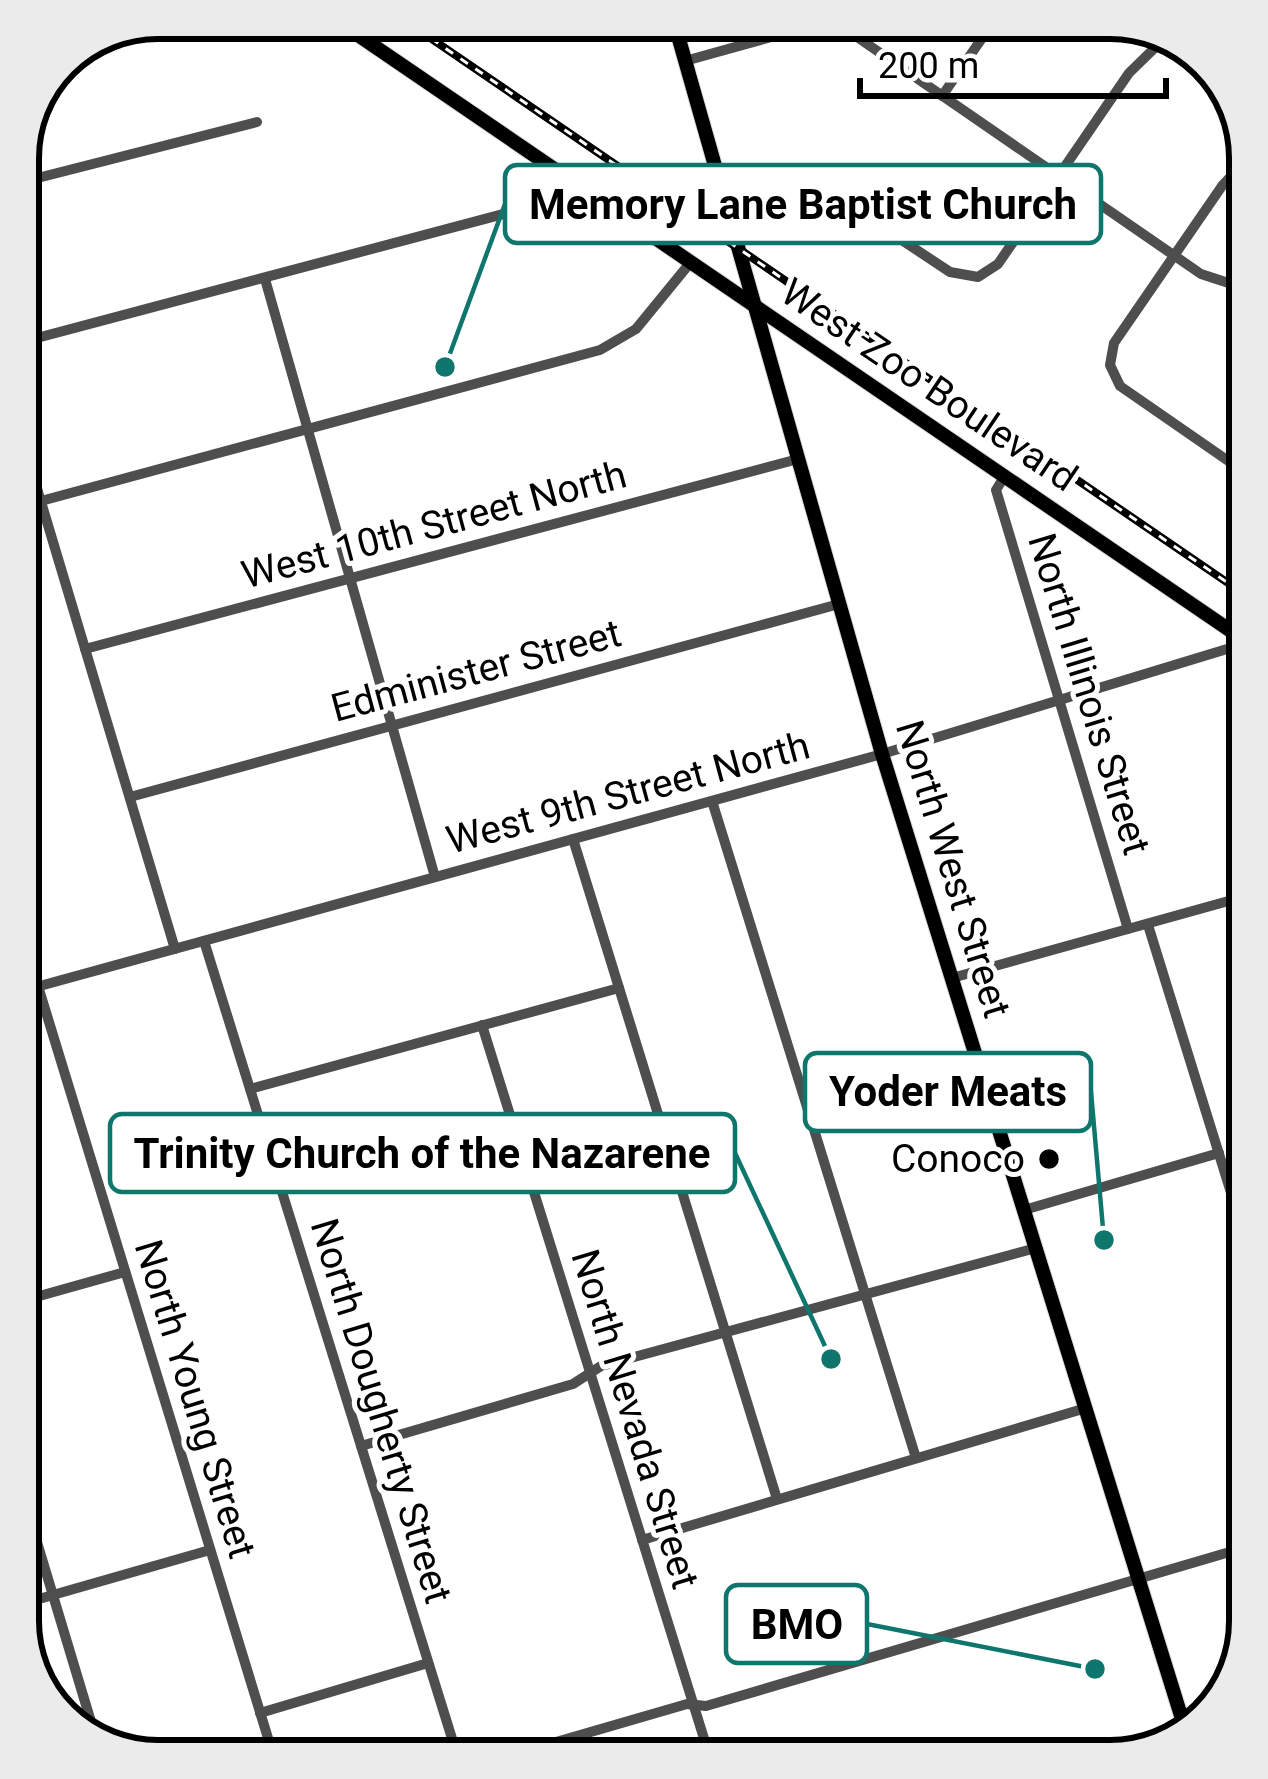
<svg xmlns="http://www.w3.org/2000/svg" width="1268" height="1779" viewBox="0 0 1268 1779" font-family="Roboto,sans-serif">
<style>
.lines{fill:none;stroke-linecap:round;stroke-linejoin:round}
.major-casing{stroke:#dbdbdb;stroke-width:16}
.minor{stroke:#4e4e4e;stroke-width:10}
.major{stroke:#000;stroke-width:14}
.rail-casing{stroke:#000;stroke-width:8}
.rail{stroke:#fff;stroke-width:3;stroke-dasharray:9;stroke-linecap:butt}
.poi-dot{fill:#000;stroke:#fff;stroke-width:4.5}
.labels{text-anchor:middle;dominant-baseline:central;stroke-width:10;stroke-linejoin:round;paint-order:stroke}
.street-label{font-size:39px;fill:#000;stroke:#fff}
.poi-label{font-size:39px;fill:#000;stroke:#fff;text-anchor:end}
.rim{fill:none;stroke:#000;stroke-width:6}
.leader{fill:none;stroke:#0f766e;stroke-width:4.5}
.callout-dot{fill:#0f766e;stroke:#fff;stroke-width:4.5}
.callout{fill:#fff;stroke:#0f766e;stroke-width:4.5}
.callout-label{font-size:42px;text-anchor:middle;font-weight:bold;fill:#000}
</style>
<rect width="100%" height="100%" fill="#fff"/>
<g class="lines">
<g class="major-casing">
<g id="major">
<path d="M333,18L1250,644"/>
<path d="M673,18L882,754L1187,1735"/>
</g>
</g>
<g class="minor">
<path d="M685,61L807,27L857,37L1201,274L1250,290"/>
<path d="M942,96L996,18"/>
<path d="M1250,156L1222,186L1114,343L1110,365L1120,386L1250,476"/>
<path d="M18,183L257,122"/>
<path d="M721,187L773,173L802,174L950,272L978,277L998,264L1129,73L1169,34"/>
<path d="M265,279L435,877"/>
<path d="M18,343L586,192"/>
<path d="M18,425L175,949"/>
<path d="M1004,477L996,490L1128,929"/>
<path d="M41,501L600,350L636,329L690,263"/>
<path d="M85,649L798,459"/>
<path d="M130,797L839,604"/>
<path d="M712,801L916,1458"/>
<path d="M573,839L777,1499"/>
<path d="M1148,925L1250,1254"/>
<path d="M204,941L459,1761"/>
<path d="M952,978L1250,895"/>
<path d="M38,986L275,1761"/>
<path d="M18,992L882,754L1250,642"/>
<path d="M482,1025L711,1761"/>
<path d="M250,1089L619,988"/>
<path d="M1024,1210L1219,1153"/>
<path d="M18,1302L125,1272"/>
<path d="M361,1446L573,1384L601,1366L1036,1248"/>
<path d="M18,1479L98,1745"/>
<path d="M642,1540L1086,1408"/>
<path d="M18,1605L210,1550"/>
<path d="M260,1713L428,1663"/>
<path d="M989,1757L990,1761"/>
<path d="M491,1761L687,1704L706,1706L1250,1546"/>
</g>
<use href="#major" class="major"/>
<g class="rail-casing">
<path id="rail" d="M401,18L1250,598"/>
</g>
<use href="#rail" class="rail"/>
</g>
<circle class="poi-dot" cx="1049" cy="1159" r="12"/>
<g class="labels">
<g class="street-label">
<text transform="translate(929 385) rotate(34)">West Zoo Boulevard</text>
<text transform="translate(434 525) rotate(-15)">West 10th Street North</text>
<text transform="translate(476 671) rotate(-15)">Edminister Street</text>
<text transform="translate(1089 694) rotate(73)">North Illinois Street</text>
<text transform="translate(628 793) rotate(-15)">West 9th Street North</text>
<text transform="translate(953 869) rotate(73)">North West Street</text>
<text transform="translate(195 1399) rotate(73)">North Young Street</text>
<text transform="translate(381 1411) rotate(73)">North Dougherty Street</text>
<text transform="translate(635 1419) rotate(73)">North Nevada Street</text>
</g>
<g class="poi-label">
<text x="1025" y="1159">Conoco</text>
</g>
</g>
<path d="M0 0H1268V1779H0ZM158 39H1110A119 119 0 0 1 1229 158V1621A119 119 0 0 1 1110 1740H158A119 119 0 0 1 39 1621V158A119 119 0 0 1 158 39Z" fill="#ebebeb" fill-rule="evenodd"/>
<path class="rim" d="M158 39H1110A119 119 0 0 1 1229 158V1621A119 119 0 0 1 1110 1740H158A119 119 0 0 1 39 1621V158A119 119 0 0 1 158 39Z"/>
<path class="leader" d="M445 367L505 204M1104 1240L1091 1092M831 1359L735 1153M1095 1669L867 1624"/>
<g class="callout-dot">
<circle cx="445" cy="367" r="12"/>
<circle cx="1104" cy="1240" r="12"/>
<circle cx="831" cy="1359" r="12"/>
<circle cx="1095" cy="1669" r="12"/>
</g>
<g class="callout">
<rect x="505" y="165" width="596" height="78" rx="12"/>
<rect x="805" y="1053" width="286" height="78" rx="12"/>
<rect x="110" y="1114" width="625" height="78" rx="12"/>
<rect x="726" y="1585" width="141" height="78" rx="12"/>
</g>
<g class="callout-label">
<text x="803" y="219">Memory Lane Baptist Church</text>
<text x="948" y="1106">Yoder Meats</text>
<text x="422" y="1168">Trinity Church of the Nazarene</text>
<text x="797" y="1639">BMO</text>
</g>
<path d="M860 78v18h306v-18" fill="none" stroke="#000000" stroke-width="6"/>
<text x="878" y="78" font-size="36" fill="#000000" stroke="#ffffff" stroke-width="9" paint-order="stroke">200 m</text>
</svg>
